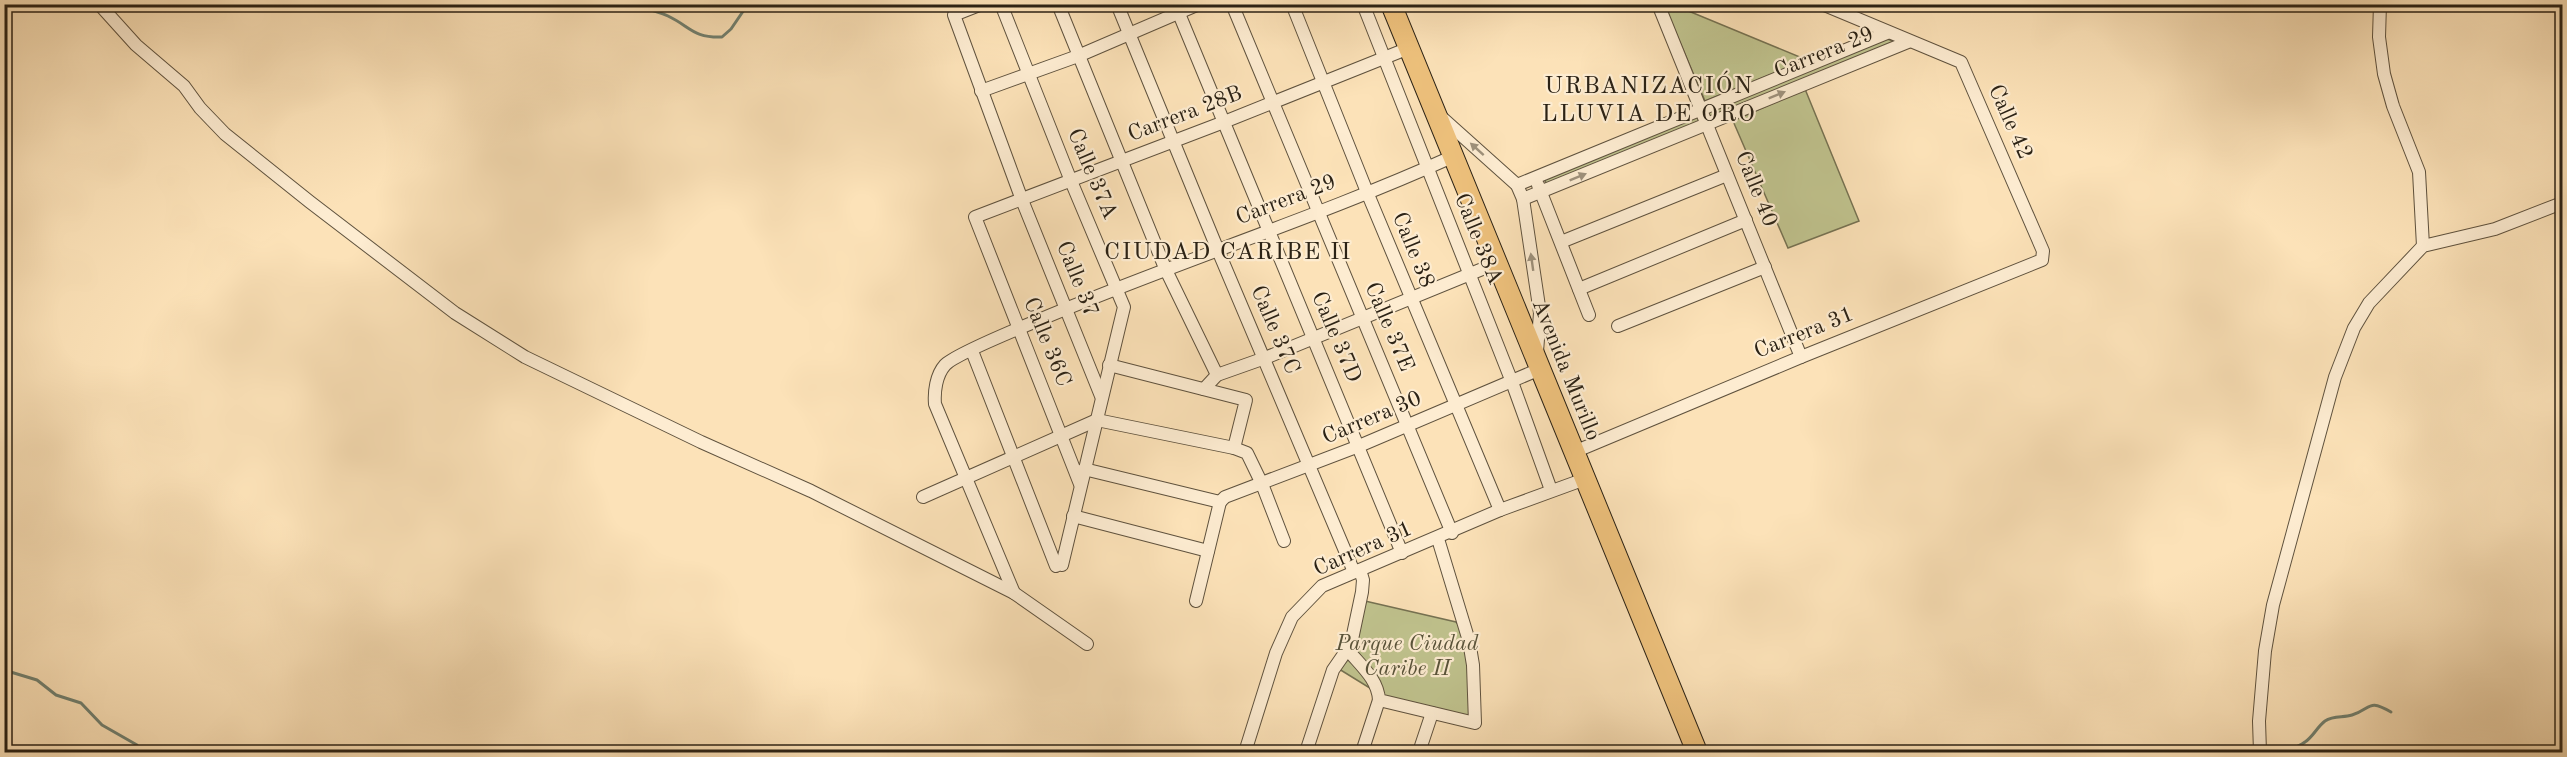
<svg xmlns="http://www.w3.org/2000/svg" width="2567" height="757" viewBox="0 0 2567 757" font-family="'Old Standard TT',serif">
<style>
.green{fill:#c0c38e;stroke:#767252;stroke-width:1.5}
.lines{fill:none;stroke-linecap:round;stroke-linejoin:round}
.stream{stroke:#718070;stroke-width:3}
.minor-casing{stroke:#5f523e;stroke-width:14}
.primary-casing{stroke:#2b2215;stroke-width:22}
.minor{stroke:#fdecd1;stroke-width:12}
.primary{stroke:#eec17c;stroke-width:20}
.oneway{fill:#9e917c}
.labels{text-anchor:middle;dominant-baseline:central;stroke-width:4.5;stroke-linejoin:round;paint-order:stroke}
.street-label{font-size:22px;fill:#2b2215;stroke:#fdecd1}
.park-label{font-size:22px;font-style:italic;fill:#585239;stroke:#fdecd1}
.neighbourhood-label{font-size:24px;letter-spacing:1.5px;fill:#2b2215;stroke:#fdecd1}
</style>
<rect width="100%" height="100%" fill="#fce2b8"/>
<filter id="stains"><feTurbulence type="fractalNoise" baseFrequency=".00333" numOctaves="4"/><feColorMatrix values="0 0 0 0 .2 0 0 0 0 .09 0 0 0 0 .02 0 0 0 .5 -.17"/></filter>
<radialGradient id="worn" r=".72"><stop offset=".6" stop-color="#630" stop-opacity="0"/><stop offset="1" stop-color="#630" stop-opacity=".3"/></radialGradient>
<g class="green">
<path d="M1664,5H1674L1807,60L1705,101Z"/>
<path d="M1885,38L1895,42L1710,119L1707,112Z"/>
<path d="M1805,89L1859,221L1788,248L1733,121Z"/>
<path d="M1699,116L1701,122L1548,186L1544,179Z"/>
<path d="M1365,601L1456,622L1466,634L1470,716L1386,698L1339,669L1356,651Z"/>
</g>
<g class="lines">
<g class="stream">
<path d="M636,4C646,10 658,11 668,16C691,27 693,38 722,37L731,29L748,4"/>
<path d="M4,670L37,680L56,695L81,703L102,725L137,745L140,752"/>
<path d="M2290,752C2294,746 2299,747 2305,742C2313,737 2317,727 2325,721C2334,715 2343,718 2352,715C2372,709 2367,698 2391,712"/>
</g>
<g class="minor-casing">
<g id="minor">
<path d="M99,4L136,45L184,86L200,108L225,134L310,202L455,313L525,357L701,442L811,491L1014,593L1087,644"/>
<path d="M982,4L954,15L1022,200L1101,396"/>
<path d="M1001,4L1071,181L1124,307L1062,565"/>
<path d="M1058,4L1165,268L1217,375"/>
<path d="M1117,4L1217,248L1354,572"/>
<path d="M1175,4L1402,553"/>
<path d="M1232,4L1452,533"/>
<path d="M1292,4L1367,192L1500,510"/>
<path d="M1363,4L1512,382L1551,490"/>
<path d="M1658,4L1801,357"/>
<path d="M2380,4L2379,37L2384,74L2393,106L2419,172L2423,246"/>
<path d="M981,91L1078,56L1199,4"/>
<path d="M1440,116L1517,185L1523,199L1540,313L1537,352"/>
<path d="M1517,185L1887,33"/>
<path d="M1538,185L1589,315"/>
<path d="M1523,199L1908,42"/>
<path d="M1561,242L1727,175"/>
<path d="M1579,289L1746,220"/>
<path d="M1618,326L1765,267"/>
<path d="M972,351L1056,566"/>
<path d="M1109,365L1246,400L1234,448"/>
<path d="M1204,389L1217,375L1265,358L1497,263"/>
<path d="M1574,452L1801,357L2042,260L2043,251L1961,62L1822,4"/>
<path d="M1084,469L1220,502"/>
<path d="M1080,484L975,217L1224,122L1409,48"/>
<path d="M923,497L1097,420L1234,448L1247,453L1262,484L1284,541"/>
<path d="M1220,502L1225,497L1359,446L1540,369"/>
<path d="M1073,516L1208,551"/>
<path d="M1014,593L935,404C934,392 936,375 945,365C954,355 1022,327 1039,320C1176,262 1319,217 1454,156"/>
<path d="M1196,601L1220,502"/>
<path d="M1347,649C1360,665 1378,679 1379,700L1475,723L1473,665L1469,641L1438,539"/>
<path d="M1245,752L1276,653L1292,617L1322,586L1500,510L1585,479"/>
<path d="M1306,752L1333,670L1351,644L1362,592L1363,580L1360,570"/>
<path d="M1362,752L1379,700"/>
<path d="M1419,752L1432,713"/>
<path d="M2260,752L2259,721L2265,651L2273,605L2335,377L2354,328L2369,303L2423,246L2495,229L2562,203"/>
</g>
</g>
<g class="primary-casing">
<path id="primary" d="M1391,4L1697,752"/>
</g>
<use href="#minor" class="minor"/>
<use href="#primary" class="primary"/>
</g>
<defs><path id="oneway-solid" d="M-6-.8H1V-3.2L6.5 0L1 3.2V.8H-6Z" transform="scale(1.5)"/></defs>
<g class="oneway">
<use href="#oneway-solid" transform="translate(1777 95) rotate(-22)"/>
<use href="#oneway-solid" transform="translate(1477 149) rotate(-138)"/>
<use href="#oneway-solid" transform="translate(1578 177) rotate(-22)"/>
<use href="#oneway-solid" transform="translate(1532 262) rotate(-98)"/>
</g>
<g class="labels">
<g class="street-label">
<text transform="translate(1824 53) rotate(-22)">Carrera 29</text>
<text transform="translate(1185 114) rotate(-21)">Carrera 28B</text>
<text transform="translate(2010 122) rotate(66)">Calle 42</text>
<text transform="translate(1092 174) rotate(67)">Calle 37A</text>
<text transform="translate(1756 189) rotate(68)">Calle 40</text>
<text transform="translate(1286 200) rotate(-21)">Carrera 29</text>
<text transform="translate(1478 239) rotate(68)">Calle 38A</text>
<text transform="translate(1413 250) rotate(68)">Calle 38</text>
<text transform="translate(1077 279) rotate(68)">Calle 37</text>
<text transform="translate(1389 327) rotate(67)">Calle 37E</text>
<text transform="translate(1275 330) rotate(67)">Calle 37C</text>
<text transform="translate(1804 333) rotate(-22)">Carrera 31</text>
<text transform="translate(1336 337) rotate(67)">Calle 37D</text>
<text transform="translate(1047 342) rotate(68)">Calle 36C</text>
<text transform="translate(1566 370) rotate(68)">Avenida Murillo</text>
<text transform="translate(1372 418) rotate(-23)">Carrera 30</text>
<text transform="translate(1363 549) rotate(-24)">Carrera 31</text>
</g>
<g class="park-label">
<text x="1407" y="644">Parque Ciudad<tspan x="1407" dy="25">Caribe II</tspan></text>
</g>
<g class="neighbourhood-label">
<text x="1649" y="87">URBANIZACIÓN<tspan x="1649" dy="28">LLUVIA DE ORO</tspan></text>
<text x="1228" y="253">CIUDAD CARIBE II</text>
</g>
</g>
<rect width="2567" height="757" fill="none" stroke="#fce2b8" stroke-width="24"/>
<rect x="6" y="6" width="2555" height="745" fill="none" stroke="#2b2215" stroke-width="3"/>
<rect x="12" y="12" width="2543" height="733" fill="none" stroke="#2b2215" stroke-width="1.5"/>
<rect width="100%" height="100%" filter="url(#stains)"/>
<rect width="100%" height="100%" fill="url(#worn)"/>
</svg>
